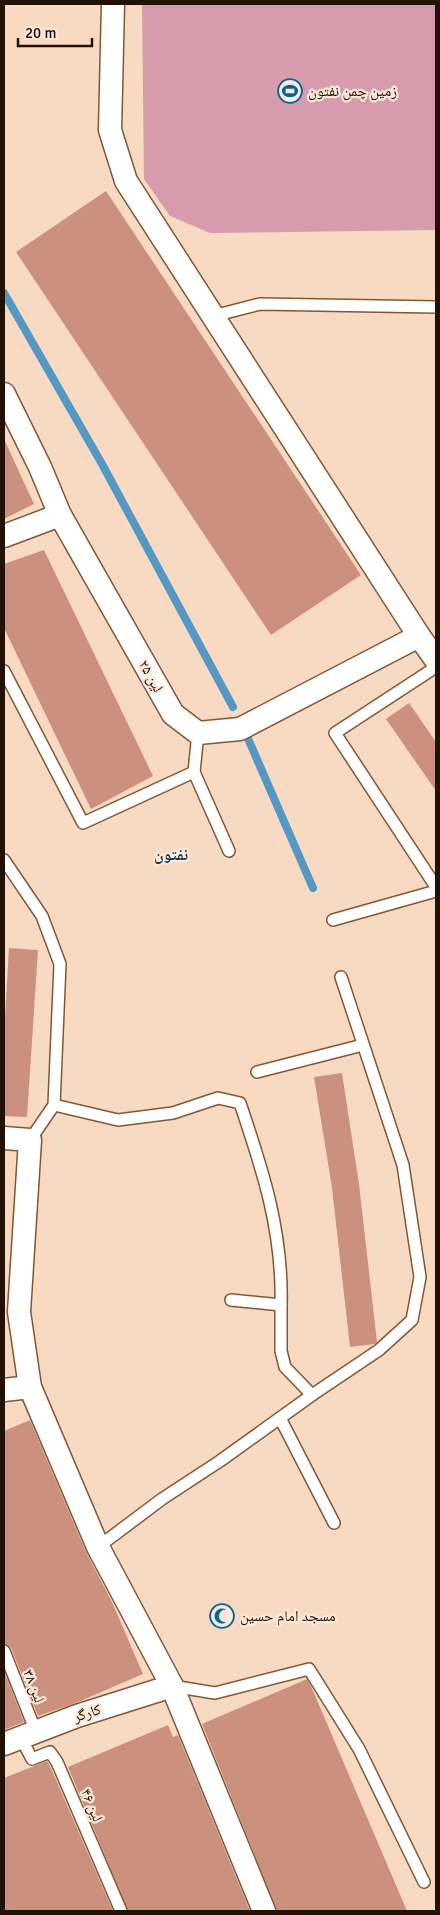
<svg xmlns="http://www.w3.org/2000/svg" width="440" height="1915" viewBox="0 0 440 1915" font-family="Signika,'Noto Naskh Arabic',sans-serif">
<style>
.grass{fill:#d69cae}
.lines{fill:none;stroke-linecap:round;stroke-linejoin:round}
.stream{stroke:#5498c4;stroke-width:8}
.building{fill:#cb917e}
.service-casing{stroke:#825734;stroke-width:14}
.minor-casing{stroke:#825734;stroke-width:25}
.service{stroke:#fff;stroke-width:11}
.minor{stroke:#fff;stroke-width:22}
.labels{text-anchor:middle;dominant-baseline:central;stroke-width:4.5;stroke-linejoin:round;paint-order:stroke}
.poi-label{font-size:15px;fill:#221104;stroke:#fee9da;text-anchor:start}
.street-label{font-size:15px;fill:#221104;stroke:#fee9da}
.neighbourhood-label{font-size:16px;font-weight:bold;fill:#123850;stroke:#fee9da}
</style>
<rect width="100%" height="100%" fill="#f8dac3"/>
<path class="grass" d="M142,4H436V230L210,233L170,216L144,179Z"/>
<g class="lines">
<g class="stream">
<path d="M4,293L102,464L233,707"/>
<path d="M246,734L313,888"/>
</g>
</g>
<g class="building">
<path d="M106,191L361,575L271,635L16,252Z"/>
<path d="M4,439L34,504L4,519Z"/>
<path d="M44,550L153,776L91,809L4,628V564Z"/>
<path d="M409,703L436,742V791L386,719Z"/>
<path d="M9,948L38,950L27,1117L4,1116V1035Z"/>
<path d="M342,1073L359,1184L377,1342L375,1344L350,1347L332,1188L314,1077Z"/>
<path d="M30,1420L86,1552L112,1602L143,1674L76,1703L38,1716L11,1648L8,1645L4,1644V1431Z"/>
<path d="M4,1671L24,1722L4,1730Z"/>
<path d="M307,1679L311,1686L407,1911H277L202,1724Z"/>
<path d="M168,1725L173,1737L178,1735L250,1911H128L68,1767Z"/>
<path d="M47,1761L50,1766L113,1911H4V1778Z"/>
</g>
<g class="lines">
<g class="service-casing">
<g id="service">
<path d="M213,316L260,304L436,307"/>
<path d="M436,667L335,733L436,887"/>
<path d="M4,671L83,823L194,772L198,733"/>
<path d="M194,772L229,851"/>
<path d="M4,860L42,916L60,964L54,1105L30,1140"/>
<path d="M333,920L436,891"/>
<path d="M257,1072L363,1045"/>
<path d="M54,1105L118,1120L173,1113L218,1098L240,1103C263,1171 283,1232 281,1305"/>
<path d="M231,1300L281,1305V1351L285,1367L312,1395"/>
<path d="M280,1418L334,1523"/>
<path d="M98,1547L162,1499L220,1461L312,1395L379,1350L412,1320L420,1277L403,1165L341,977"/>
<path d="M4,1651L36,1732"/>
<path d="M172,1686L215,1693L309,1669L359,1749L424,1882"/>
<path d="M21,1738L32,1759L50,1752L57,1762L121,1911"/>
</g>
</g>
<g class="minor-casing">
<g id="minor">
<path d="M113,4L110,130L126,181L419,636L436,660"/>
<path d="M4,394L40,467L60,515L173,714L198,733L240,729L419,636"/>
<path d="M4,536L60,515"/>
<path d="M4,1138L30,1140L19,1312L30,1387L98,1547L172,1686L264,1911"/>
<path d="M4,1390L30,1387"/>
<path d="M4,1744L77,1716L172,1686"/>
</g>
</g>
<use href="#service" class="service"/>
<use href="#minor" class="minor"/>
</g>
<defs>
<g id="stadium-ring" transform="scale(1.25)"><circle r="9.5" fill="#fee9da" stroke="#046695" stroke-width="1.5"/><path d="M0-5a6.5 5 0 1 0 0 10a6.5 5 0 1 0 0-10ZM-3.5-1.8h7v3.6h-7Z" fill="#046695"/></g>
<g id="mosque-ring" transform="scale(1.25)"><circle r="9.5" fill="#fee9da" stroke="#046695" stroke-width="1.5"/><path d="M3.5-4.9A6 6 0 1 0 3.5 4.9A5 5 0 1 1 3.5-4.9Z" fill="#046695"/></g>
</defs>
<g fill-rule="evenodd">
<use href="#stadium-ring" x="290" y="91"/>
<use href="#mosque-ring" x="222" y="1616"/>
</g>
<g class="labels">
<g class="poi-label">
<text x="308" y="91">زمین چمن نفتون</text>
<text x="240" y="1616">مسجد امام حسین</text>
</g>
<g class="street-label">
<text transform="translate(151 676) rotate(60)">لین ۲۵</text>
<text transform="translate(34 1686) rotate(68)">لین ۳۸</text>
<text transform="translate(87 1713) rotate(-18)">کارگر</text>
<text transform="translate(92 1805) rotate(67)">لین ۴۶</text>
</g>
<g class="neighbourhood-label">
<text x="171" y="855">نفتون</text>
</g>
</g>
<rect width="440" height="1915" fill="none" stroke="#221104" stroke-width="10"/>
<path d="M18 38v8h74v-8" fill="none" stroke="#221104" stroke-width="2.5"/>
<text x="25" y="38" font-size="15" fill="#221104" stroke="#fee9da" stroke-width="4" paint-order="stroke">20 m</text>
</svg>
